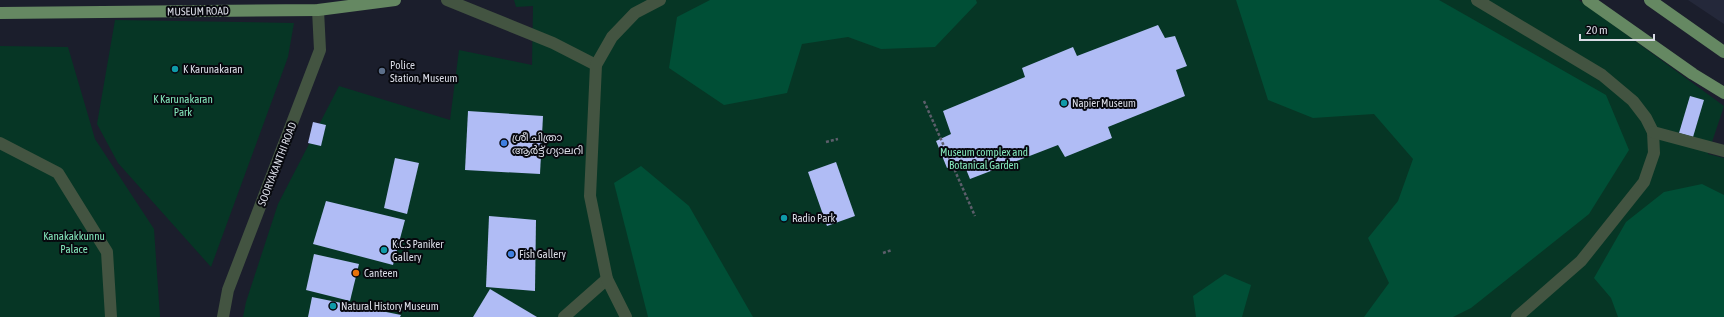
<svg xmlns="http://www.w3.org/2000/svg" width="1724" height="317" viewBox="0 0 1724 317" font-family="'Asap Condensed','Noto Sans Malayalam',sans-serif">
<style>
.built{fill:#24283a}
.green{fill:#063625}
.forest{fill:#004f36}
.building{fill:#b0bcf5}
.lines{fill:none;stroke-linecap:round;stroke-linejoin:round}
.path{stroke:#5c5e6b;stroke-width:2.5;stroke-dasharray:3 2;stroke-linecap:butt}
.minor{stroke:#435441;stroke-width:12}
.major{stroke:#658862;stroke-width:12}
.culture-dot{fill:#0f9aa8;stroke:#07080e;stroke-width:1.5}
.service-dot{fill:#5c6f8a;stroke:#07080e;stroke-width:1.5}
.shop-dot{fill:#3f7fe0;stroke:#07080e;stroke-width:1.5}
.food-dot{fill:#e8710a;stroke:#07080e;stroke-width:1.5}
.labels{text-anchor:middle;dominant-baseline:central;stroke-width:4;stroke-linejoin:round;paint-order:stroke}
.street-label{font-size:11px;fill:#dadce6;stroke:#07080e}
.poi-label{font-size:11px;fill:#dadce6;stroke:#07080e;text-anchor:start}
.park-label{font-size:11px;fill:#83e5ba;stroke:#07080e}
</style>
<rect width="100%" height="100%" fill="#1b1e2c"/>
<path class="built" d="M1688,0H1724V24Z"/>
<g class="green">
<path d="M514,0H1579L1724,106L1708,154L1724,158V317H243L246,302L278,204L339,86L450,120L459,50L532,65L533,6L516,7Z"/>
<path d="M115,20L294,23L288,57L211,267L118,163L97,124Z"/>
<path d="M0,46L68,47L95,139L154,229L160,317H0Z"/>
</g>
<g class="forest">
<path d="M710,0H976L977,3L935,47L881,49L848,37L802,44L787,93L724,105L669,68L677,17Z"/>
<path d="M1236,0H1439L1606,95L1629,150L1589,214L1471,308L1453,317H1364L1389,283L1368,238L1398,201L1413,159L1374,114L1313,118L1268,100Z"/>
<path d="M641,166L689,206L753,317H648L614,183Z"/>
<path d="M1702,184L1724,195V317H1618L1611,298L1594,278L1626,222L1664,192Z"/>
<path d="M1225,274L1251,285L1242,317H1196L1193,296Z"/>
</g>
<g class="building">
<path d="M1158,25L1165,38L1175,36L1187,66L1176,70L1185,96L1108,127L1112,138L1065,157L1058,145L970,179L963,162L947,168L936,141L951,134L943,111L1025,77L1022,68L1073,47L1077,56Z"/>
<path d="M1690,96L1704,100L1693,137L1679,133Z"/>
<path d="M468,111L543,116L540,174L465,170Z"/>
<path d="M313,122L326,125L321,146L308,143Z"/>
<path d="M395,158L419,163L407,214L384,208Z"/>
<path d="M836,162L855,216L827,226L808,172Z"/>
<path d="M326,201L405,220L393,265L313,244Z"/>
<path d="M489,216L536,220L535,291L486,287Z"/>
<path d="M314,254L359,264L350,301L306,290Z"/>
<path d="M490,289L537,317H473Z"/>
<path d="M312,297L401,315L400,317H308Z"/>
</g>
<g class="lines">
<g class="path">
<path d="M924,101L975,216"/>
<path d="M826,142L838,139"/>
<path d="M883,253L892,250"/>
</g>
<g class="minor">
<path d="M447,0L553,43L596,65"/>
<path d="M1477,0L1602,75L1633,101L1646,118L1653,132L1654,153L1644,182L1581,261L1517,317"/>
<path d="M1653,132L1724,151"/>
<path d="M0,143L58,173L107,252L111,317"/>
<path d="M223,317L228,290L320,50L318,10"/>
<path d="M564,317L607,279"/>
<path d="M626,317L607,279L590,196L596,65L612,37L635,13L660,0"/>
</g>
<g class="major">
<path d="M1588,0L1693,74L1724,93"/>
<path d="M1650,0L1724,52"/>
<path d="M0,13L318,10L395,0"/>
</g>
</g>
<g class="culture-dot">
<circle cx="175" cy="69" r="4"/>
<circle cx="1064" cy="103" r="4"/>
<circle cx="784" cy="218" r="4"/>
<circle cx="384" cy="250" r="4"/>
<circle cx="333" cy="306" r="4"/>
</g>
<circle class="service-dot" cx="382" cy="71" r="4"/>
<g class="shop-dot">
<circle cx="504" cy="143" r="4"/>
<circle cx="511" cy="254" r="4"/>
</g>
<circle class="food-dot" cx="356" cy="273" r="4"/>
<g class="labels">
<g class="street-label">
<text transform="translate(198 11) rotate(-1)">MUSEUM ROAD</text>
<text transform="translate(277 164) rotate(-69)">SOORYAKANTHI ROAD</text>
</g>
<g class="poi-label">
<text x="390" y="65">Police<tspan x="390" dy="13">Station, Museum</tspan></text>
<text x="183" y="69">K Karunakaran</text>
<text x="1072" y="103">Napier Museum</text>
<text x="512" y="137">ശ്രീ ചിത്രാ<tspan x="512" dy="13">ആർട്ട് ഗ്യാലറി</tspan></text>
<text x="792" y="218">Radio Park</text>
<text x="392" y="244">K.C.S Paniker<tspan x="392" dy="13">Gallery</tspan></text>
<text x="519" y="254">Fish Gallery</text>
<text x="364" y="273">Canteen</text>
<text x="341" y="306">Natural History Museum</text>
</g>
<g class="park-label">
<text x="183" y="99">K Karunakaran<tspan x="183" dy="13">Park</tspan></text>
<text x="984" y="152">Museum complex and<tspan x="984" dy="13">Botanical Garden</tspan></text>
<text x="74" y="236">Kanakakkunnu<tspan x="74" dy="13">Palace</tspan></text>
</g>
</g>
<path d="M1580 34v6h74v-6" fill="none" stroke="#dadce6" stroke-width="2"/>
<text x="1586" y="34" font-size="12" fill="#dadce6" stroke="#07080e" stroke-width="3" paint-order="stroke">20 m</text>
</svg>
